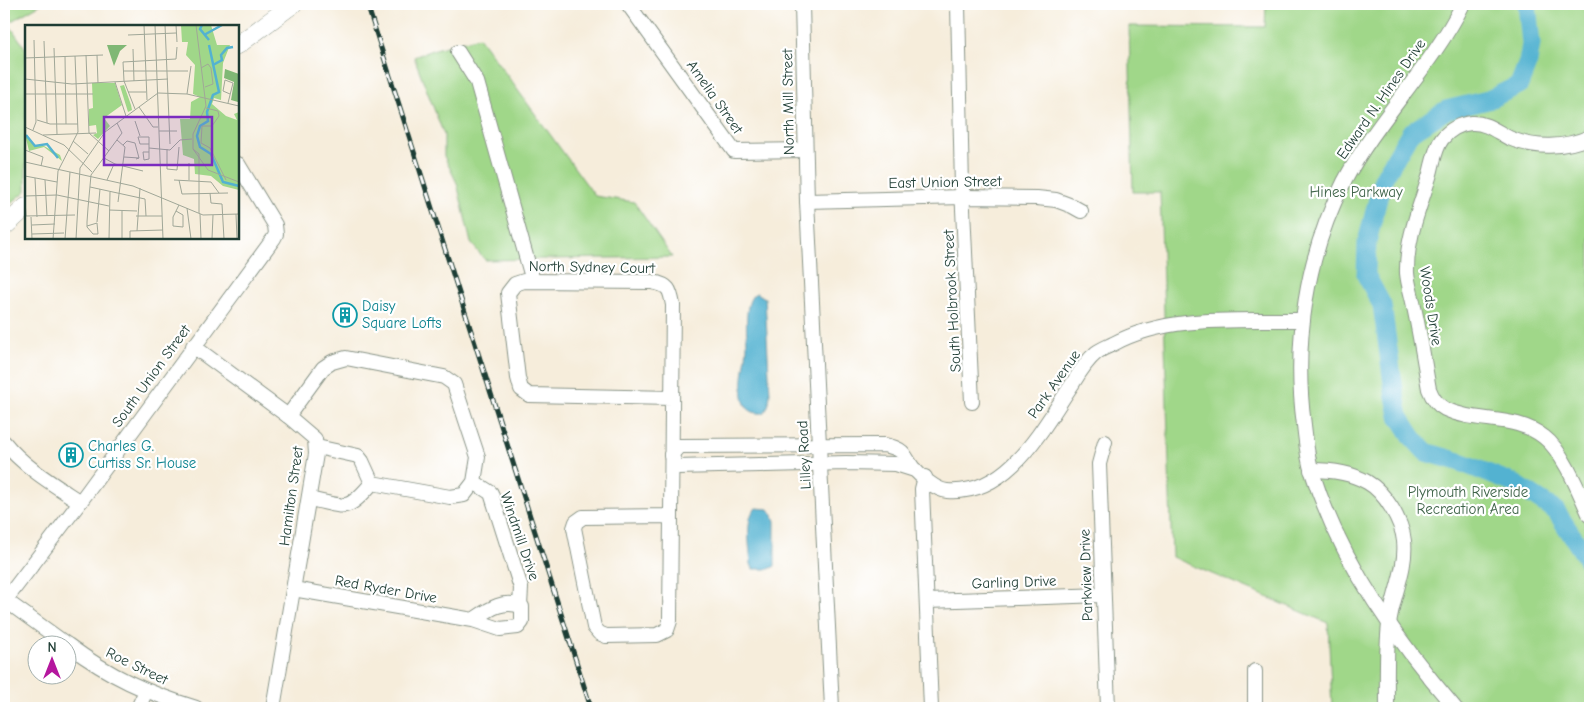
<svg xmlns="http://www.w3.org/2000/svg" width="1594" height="712" viewBox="0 0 1594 712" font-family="'Comic Neue',sans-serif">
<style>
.green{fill:#a0d789;stroke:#608a5e}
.water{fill:#53b2d1;stroke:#397882}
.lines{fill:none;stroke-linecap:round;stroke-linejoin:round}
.river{stroke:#53b2d1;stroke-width:19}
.minor-casing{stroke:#8a9588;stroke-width:16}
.major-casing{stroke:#8a9588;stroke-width:19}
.minor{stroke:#fff;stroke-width:14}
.major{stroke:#fff;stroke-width:18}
.rail-casing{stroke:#1f3d34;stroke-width:5}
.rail{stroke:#fff;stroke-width:3;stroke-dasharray:9;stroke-linecap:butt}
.labels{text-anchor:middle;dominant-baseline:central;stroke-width:4.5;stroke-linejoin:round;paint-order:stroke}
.street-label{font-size:15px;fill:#1f3d34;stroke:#fff}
.park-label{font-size:15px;fill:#3f6449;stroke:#fff}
.culture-label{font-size:15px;fill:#0d838f;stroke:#fff;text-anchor:start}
.inset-river{fill:none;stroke:#53b2d1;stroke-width:2.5}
.inset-road{fill:none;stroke:#a0a798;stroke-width:1}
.view{fill:#7b2cbf;fill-opacity:0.15;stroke:#7b2cbf;stroke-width:2.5}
.inset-edge{fill:none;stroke:#1f3d34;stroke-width:2.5}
</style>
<rect width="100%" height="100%" fill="#fff"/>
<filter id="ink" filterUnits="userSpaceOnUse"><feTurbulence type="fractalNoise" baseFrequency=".02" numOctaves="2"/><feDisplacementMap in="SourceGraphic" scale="10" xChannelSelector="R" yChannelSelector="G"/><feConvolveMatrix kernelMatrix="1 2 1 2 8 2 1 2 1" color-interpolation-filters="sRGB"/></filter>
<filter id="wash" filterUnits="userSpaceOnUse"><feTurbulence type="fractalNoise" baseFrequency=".0096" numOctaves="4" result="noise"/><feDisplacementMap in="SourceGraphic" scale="20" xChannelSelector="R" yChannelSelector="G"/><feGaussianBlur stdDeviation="1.12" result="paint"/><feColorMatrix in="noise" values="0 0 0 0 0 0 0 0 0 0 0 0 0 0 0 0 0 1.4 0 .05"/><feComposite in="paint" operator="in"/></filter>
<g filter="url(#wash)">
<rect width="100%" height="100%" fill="#f6eddb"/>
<g class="green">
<path d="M4,4H41L8,23L26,49V191L4,209Z"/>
<path d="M1266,4H1590V708H1332L1328,623L1172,557L1160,192H1133L1129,26L1265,27Z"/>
<path d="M479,37L595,196L634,202L672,257L485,260L471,243L457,183L444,156V135L414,57L432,50Z"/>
</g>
<g class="water">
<path d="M757,293L765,298L770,394C769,402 769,407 764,413C730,417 746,367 747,347C747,334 743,297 757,293Z"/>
<path d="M756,508L769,509L773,515L775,521V566L769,569H753L751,564C750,550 744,517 756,508Z"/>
</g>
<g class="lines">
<path class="river" d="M1527,4L1531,44L1528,62L1519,85L1488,100L1446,110L1410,133L1383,179L1367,242L1366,275L1382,305L1394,391L1399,416L1413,438L1426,452L1460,462L1515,484L1556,511L1590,563"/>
</g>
</g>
<g filter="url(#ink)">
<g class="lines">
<g class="minor-casing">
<g id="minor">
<path d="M628,4L734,151L805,150"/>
<path d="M802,4L807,201L832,708"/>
<path d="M958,4L962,188L972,402"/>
<path d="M458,52L477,82L533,281"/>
<path d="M1590,137C1565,148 1535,149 1509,138C1497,132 1486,122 1471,123C1460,124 1449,130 1442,139C1435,148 1433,163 1430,174C1420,207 1406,239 1407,273C1408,285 1412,295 1414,307C1420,334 1424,361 1429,389C1432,397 1437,405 1445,409C1477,424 1515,414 1544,437C1563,451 1580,494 1590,516"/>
<path d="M807,201L963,197L1037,198L1056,200L1072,206L1081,211"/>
<path d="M193,346L288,416L315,439L316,454L273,708"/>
<path d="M288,416L323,368L332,362L346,358L444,377L454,384L478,457L474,482L464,495L450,497L372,483"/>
<path d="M4,442C24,467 53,484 80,502"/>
<path d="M1105,442L1099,464L1108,708"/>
<path d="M671,455L679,446L884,445C890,446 897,448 902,452C906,456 909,463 913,468C920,476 936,490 947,491C1009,496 1043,427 1073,383C1079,373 1086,361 1096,353C1101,349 1107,347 1113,344C1168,314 1241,321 1303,320"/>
<path d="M671,455L677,467L846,463L896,464L915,470"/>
<path d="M1311,470C1331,470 1350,472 1367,482C1385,492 1402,521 1404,541C1407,569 1392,597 1389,624C1386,651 1387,681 1387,708"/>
<path d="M925,477L922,489L931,708"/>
<path d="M474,482L491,493L521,588L520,606"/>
<path d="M309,499C345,506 346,514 372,483L362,461L358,456L317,447"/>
<path d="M671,516L583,517L576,522L574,528L594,627L599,633L606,636L657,635L667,630L670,621L673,305C670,289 669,285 652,282L524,281L515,284L508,293L518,378L521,389L529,395L672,398"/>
<path d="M293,589L473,620L500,629L518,627L522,622V607C504,598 488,610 473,620"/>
<path d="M5,600L66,644"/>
<path d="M927,601L1103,595"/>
<path d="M4,602L80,502L274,238L276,234L275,225L238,164"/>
<path d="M68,645C111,677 145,692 196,708"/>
<path d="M1255,671V708"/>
<path d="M138,708L146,691"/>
<path d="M1455,708C1396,640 1339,558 1312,472C1307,457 1306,441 1304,425C1293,343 1306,256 1344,182C1377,119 1431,68 1463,4"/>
</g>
</g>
<g class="major-casing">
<g id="major">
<path d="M238,45L293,4"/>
<path d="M4,227L26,207"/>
</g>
</g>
<use href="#minor" class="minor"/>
<use href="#major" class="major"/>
<g class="rail-casing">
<path id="rail" d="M367,4L591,708"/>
</g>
<use href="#rail" class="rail"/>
</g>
</g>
<defs>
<g id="building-ring" transform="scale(1.25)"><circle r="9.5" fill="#fff" stroke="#0f9aa8" stroke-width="1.5"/><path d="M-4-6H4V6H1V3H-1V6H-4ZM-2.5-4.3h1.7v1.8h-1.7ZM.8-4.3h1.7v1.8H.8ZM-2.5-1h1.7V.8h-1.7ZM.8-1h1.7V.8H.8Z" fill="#0f9aa8"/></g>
</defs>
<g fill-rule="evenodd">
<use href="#building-ring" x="345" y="315"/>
<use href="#building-ring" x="71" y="455"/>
</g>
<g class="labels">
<g class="street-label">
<text transform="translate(715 97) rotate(55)">Amelia Street</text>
<text transform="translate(1381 99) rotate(-55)">Edward N. Hines Drive</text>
<text transform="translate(788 102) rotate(-91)">North Mill Street</text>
<text transform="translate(945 182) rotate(-1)">East Union Street</text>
<text transform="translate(592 267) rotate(1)">North Sydney Court</text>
<text transform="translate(952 301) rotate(-93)">South Holbrook Street</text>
<text transform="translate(1431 306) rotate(81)">Woods Drive</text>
<text transform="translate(151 376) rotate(-54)">South Union Street</text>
<text transform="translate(1054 384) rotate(-55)">Park Avenue</text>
<text transform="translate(804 455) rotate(-93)">Lilley Road</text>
<text transform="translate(291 496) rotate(-82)">Hamilton Street</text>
<text transform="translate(520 536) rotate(71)">Windmill Drive</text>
<text transform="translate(1086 575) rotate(-92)">Parkview Drive</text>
<text transform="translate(1014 582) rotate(-2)">Garling Drive</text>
<text transform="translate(386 589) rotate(10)">Red Ryder Drive</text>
<text transform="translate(137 666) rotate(26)">Roe Street</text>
</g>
<g class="park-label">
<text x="1356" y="192">Hines Parkway</text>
<text x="1468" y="492">Plymouth Riverside<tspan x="1468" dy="17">Recreation Area</tspan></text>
</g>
<g class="culture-label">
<text x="362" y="306">Daisy<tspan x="362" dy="17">Square Lofts</tspan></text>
<text x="88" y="446">Charles G.<tspan x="88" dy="17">Curtiss Sr. House</tspan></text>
</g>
</g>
<g transform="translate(25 25)">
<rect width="214" height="214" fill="#f6eddb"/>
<path d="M156,0H186L192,20H205L198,38L196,75L189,73L187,79L201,91L212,95L209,89L214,87V165L198,161L186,151L170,149L169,134L158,130L155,94H165L166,77L175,72L168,69L170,40L161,30L163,17H157ZM67,58H90L97,80L79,93L85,101L73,114L68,110L72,108L71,100L64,101V84L68,83ZM99,60L106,80L107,85L103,87L95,61ZM0,109L10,120L19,121L35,130L37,136L19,122L4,126Z" fill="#a0d789"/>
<path d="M82,20H102L95,26L89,41ZM200,44L214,49L213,77L206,75L209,57L199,53Z" fill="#80b875"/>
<path class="inset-river" d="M177,0L175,4L184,15M179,10L197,0M184,20L194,67L188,70L182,87L183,96L175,101L172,111L175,122L186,129L198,157L214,161M188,40L197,35L196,30L202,23L208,22M1,110L10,121L22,119L33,133"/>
<path class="inset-road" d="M119,0L122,75M130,0L138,214M140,0L145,119M151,0L152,17M171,0L181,81L168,109V124L183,145L214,157M103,10L151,8M19,16L22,98M29,23L32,109M108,24L109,56M61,30L64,108M72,30L73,58M40,31L41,99M0,33L78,30M176,43L183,39L186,43L188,59L180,62M99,46H163M0,54L47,59L143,54M0,55V87M90,57L101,91M103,67H121M0,69H68M162,69L166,41M203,78L208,58L200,55L198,66L205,69M114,82L128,102H133M181,83L193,86L194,91L187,101H177L176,118L185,123L201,155M110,84L99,56L98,37L151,34L152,22M12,95L25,99H53M110,96L115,111M0,102L39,120L67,147M8,105L11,97L9,15M134,106H152M64,108L84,126M18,110L71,108M92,115L100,122L93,177M48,116L63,129M98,120L102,116L110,118L114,133M124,123L145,125L155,115L167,114M142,124V144L152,145L154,122M168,124L174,129V188M0,125L18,132L16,141M124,127H118L119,135L124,134V112H113L115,119H124M99,132L114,133L111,134M79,133L90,139L118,146M0,137L108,161L178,190L214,189M164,138V155M0,151L32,157M10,153L12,192M20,155L22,191M82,155L89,139M149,155L186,157L194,168M154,155L157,169L203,168M65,162L120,174L121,191M185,168L186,178L197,179L199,214M0,171L32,170L84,181M0,174L1,191M162,183L166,214M84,185L112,186M97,186V214M151,186L158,190V202L148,201V192L154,180M175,189L176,214M211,189L212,214M0,191L50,190M111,191H137M6,192L7,214M72,197L75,164M7,200L30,199M62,201L72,198L73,209H68L62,202V197L63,183L66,150L97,108L92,98M112,206L115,163M7,209L39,208M28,214L33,146L53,107L50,31M40,214L45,147M51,214L55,143L80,107L133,68L162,69L214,81M84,214L85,167M105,214V206L138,205M187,214L188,190"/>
<path class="view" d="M79,92H187V140H79Z"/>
<rect width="214" height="214" class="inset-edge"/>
</g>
<rect width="1594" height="712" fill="none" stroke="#fff" stroke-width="20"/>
<g transform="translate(52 660)"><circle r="24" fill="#ffffff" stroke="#a5b1ae"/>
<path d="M0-4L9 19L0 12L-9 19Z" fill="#b5179e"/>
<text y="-8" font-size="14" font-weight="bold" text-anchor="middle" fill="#1f3d34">N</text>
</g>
</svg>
